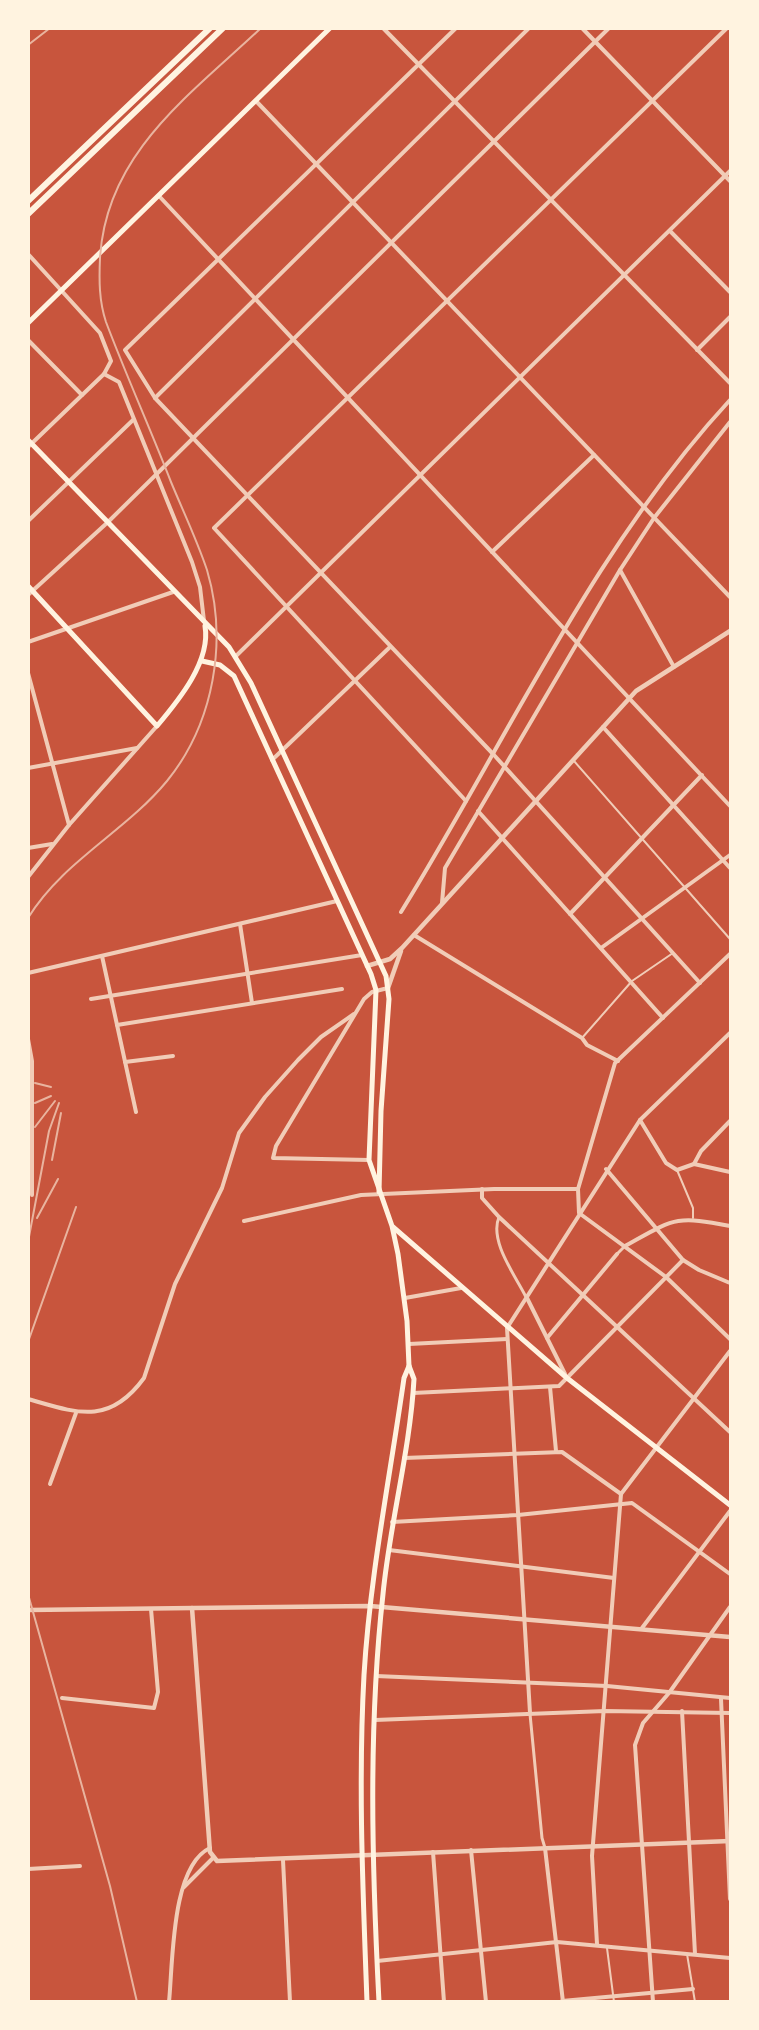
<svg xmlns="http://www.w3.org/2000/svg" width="759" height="2030" viewBox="0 0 759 2030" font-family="'Work Sans',sans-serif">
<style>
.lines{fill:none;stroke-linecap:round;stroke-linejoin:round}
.service{stroke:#f1ccb7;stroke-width:2}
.pedestrian{stroke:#f1ccb7;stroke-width:3}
.minor{stroke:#f1ccb7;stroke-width:4}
.tertiary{stroke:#f1ccb7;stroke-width:4.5}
.secondary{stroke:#fff3e0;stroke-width:5}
.primary{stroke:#fff3e0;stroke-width:6}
.rail{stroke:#e9b49f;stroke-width:2}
</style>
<rect width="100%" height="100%" fill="#c8553d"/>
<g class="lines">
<g class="service">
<path d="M574,761L730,939"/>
<path d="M582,1038L632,981L673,953"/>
<path d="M677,1170L693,1208V1218"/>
<path d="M607,1948L614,2002"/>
<path d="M687,1954L695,2002"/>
</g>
<g class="pedestrian">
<path d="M499,1217C489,1241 515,1275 526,1297"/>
<path d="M617,1254L625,1246"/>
<path d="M530,1714L542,1838L545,1848"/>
</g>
<g class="minor">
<path d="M383,28L730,383"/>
<path d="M456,28L125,350L155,398L494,755L700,983"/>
<path d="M582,28L730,181"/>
<path d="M256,101L730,597"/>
<path d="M159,196L730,806"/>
<path d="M670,231L730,292"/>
<path d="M28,254L100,333L111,361L104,374L28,447"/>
<path d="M28,340L82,395"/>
<path d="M697,350L730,317"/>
<path d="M104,374L119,382L192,562L200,587L204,621"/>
<path d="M155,398L529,28"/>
<path d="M28,521L133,420"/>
<path d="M492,552L594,455"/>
<path d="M620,570L674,667"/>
<path d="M28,595L108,522L609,28"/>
<path d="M28,642L173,592"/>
<path d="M236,656L730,171"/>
<path d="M28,673L69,825"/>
<path d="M603,727L730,868"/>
<path d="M272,760L390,647"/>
<path d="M28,768L137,748"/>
<path d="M466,801L214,528L727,28"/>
<path d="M478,811L663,1018"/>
<path d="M28,848L52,844"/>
<path d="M28,877L69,825L157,726"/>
<path d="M442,903L445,868L620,570L654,518L730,422"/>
<path d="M401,912C506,742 594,547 730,400"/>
<path d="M570,914L702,775"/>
<path d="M240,924L252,1003"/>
<path d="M414,935L582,1038L587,1045L618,1061"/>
<path d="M601,948L730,855"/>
<path d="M730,954L615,1063L578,1189L579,1213L666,1277L730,1339"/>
<path d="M102,956L136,1112"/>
<path d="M28,973L337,901"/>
<path d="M91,999L362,955"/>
<path d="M117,1025L342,989"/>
<path d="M28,1039L32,1061V1195"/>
<path d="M125,1062L173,1056"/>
<path d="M640,1120L666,1163L677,1170L694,1164L701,1151L730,1121"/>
<path d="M369,1160L273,1158L276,1146L364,999L372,992L388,988"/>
<path d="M694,1164L730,1172"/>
<path d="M606,1169L683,1260L699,1270L730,1283"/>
<path d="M482,1189V1198L499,1217L730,1432"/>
<path d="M244,1221L361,1195L494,1189H578"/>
<path d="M625,1246C674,1219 674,1215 730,1226"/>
<path d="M405,1298L461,1288"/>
<path d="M527,1298L565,1374"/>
<path d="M547,1338L617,1254"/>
<path d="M409,1344L507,1339"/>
<path d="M550,1387L556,1451"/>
<path d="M413,1393L559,1386L683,1260"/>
<path d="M28,1399C77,1413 109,1426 144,1378L175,1284L222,1188L239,1133L265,1097L298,1060L321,1037L354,1014"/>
<path d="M404,1458L562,1452L621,1494"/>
<path d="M50,1484L76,1413"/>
<path d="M392,1522L518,1515L632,1503L730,1574"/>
<path d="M389,1550L614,1578"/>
<path d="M642,1628L730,1511"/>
<path d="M376,1676L607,1686L730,1698"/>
<path d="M62,1698L154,1708L158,1692L151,1609"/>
<path d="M721,1699L730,1899"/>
<path d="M682,1711L695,1954"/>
<path d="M530,1713L507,1328L640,1120L730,1033"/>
<path d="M375,1720L605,1711L730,1713"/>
<path d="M545,1848L563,2002"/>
<path d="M471,1850L486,2002"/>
<path d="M433,1852L444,2002"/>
<path d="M283,1860L290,2002"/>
<path d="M28,1869L80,1866"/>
<path d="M184,1887L213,1858"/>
<path d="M597,1944L592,1856L621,1494L730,1351"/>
<path d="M377,1961L557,1942L730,1958"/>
<path d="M562,2001L693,1989"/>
<path d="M169,2002C173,1963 171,1866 210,1848"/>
<path d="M653,2002L635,1745L643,1723L669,1693L730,1607"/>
</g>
<g class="tertiary">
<path d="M367,966L390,959L402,948L636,691L730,631"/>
<path d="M388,988L401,951"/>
<path d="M192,1608L210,1852L217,1861L730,1841"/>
<path d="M28,1610L370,1606L730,1637"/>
</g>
<g class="secondary">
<path d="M28,323L330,28"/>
<path d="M28,440L229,647L251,683L386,976L389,999L381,1111L379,1192"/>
<path d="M28,586L157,726C179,700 211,661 205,626"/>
<path d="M202,661L220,665L234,676L371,974L376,990L369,1160L392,1226L398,1254L407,1321L409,1366L414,1379C410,1451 390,1522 383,1594C368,1729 372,1866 379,2002"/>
<path d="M393,1227L567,1378L730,1505"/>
<path d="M367,2002C363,1893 358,1784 364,1675C370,1575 390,1477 404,1378L409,1366"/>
</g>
<g class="primary">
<path d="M28,201L210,28"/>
<path d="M28,214L223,28"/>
</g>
<g class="rail">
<path d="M28,45L50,28"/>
<path d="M28,918C63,861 125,832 167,781C214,723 228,641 207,570C197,540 183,511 171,482C150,428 126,375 106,322C99,301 99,280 100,258C106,153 190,95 261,28"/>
<path d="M35,1083L51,1087"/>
<path d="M35,1103L51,1096"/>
<path d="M35,1127L55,1101"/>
<path d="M52,1160L61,1113"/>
<path d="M37,1218L58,1179"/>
<path d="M28,1242L49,1131L59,1103"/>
<path d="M28,1342L76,1207"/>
<path d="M28,1594L110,1886L137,2002"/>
</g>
</g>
<rect width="759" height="2030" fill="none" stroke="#fff3e0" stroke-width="60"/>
</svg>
